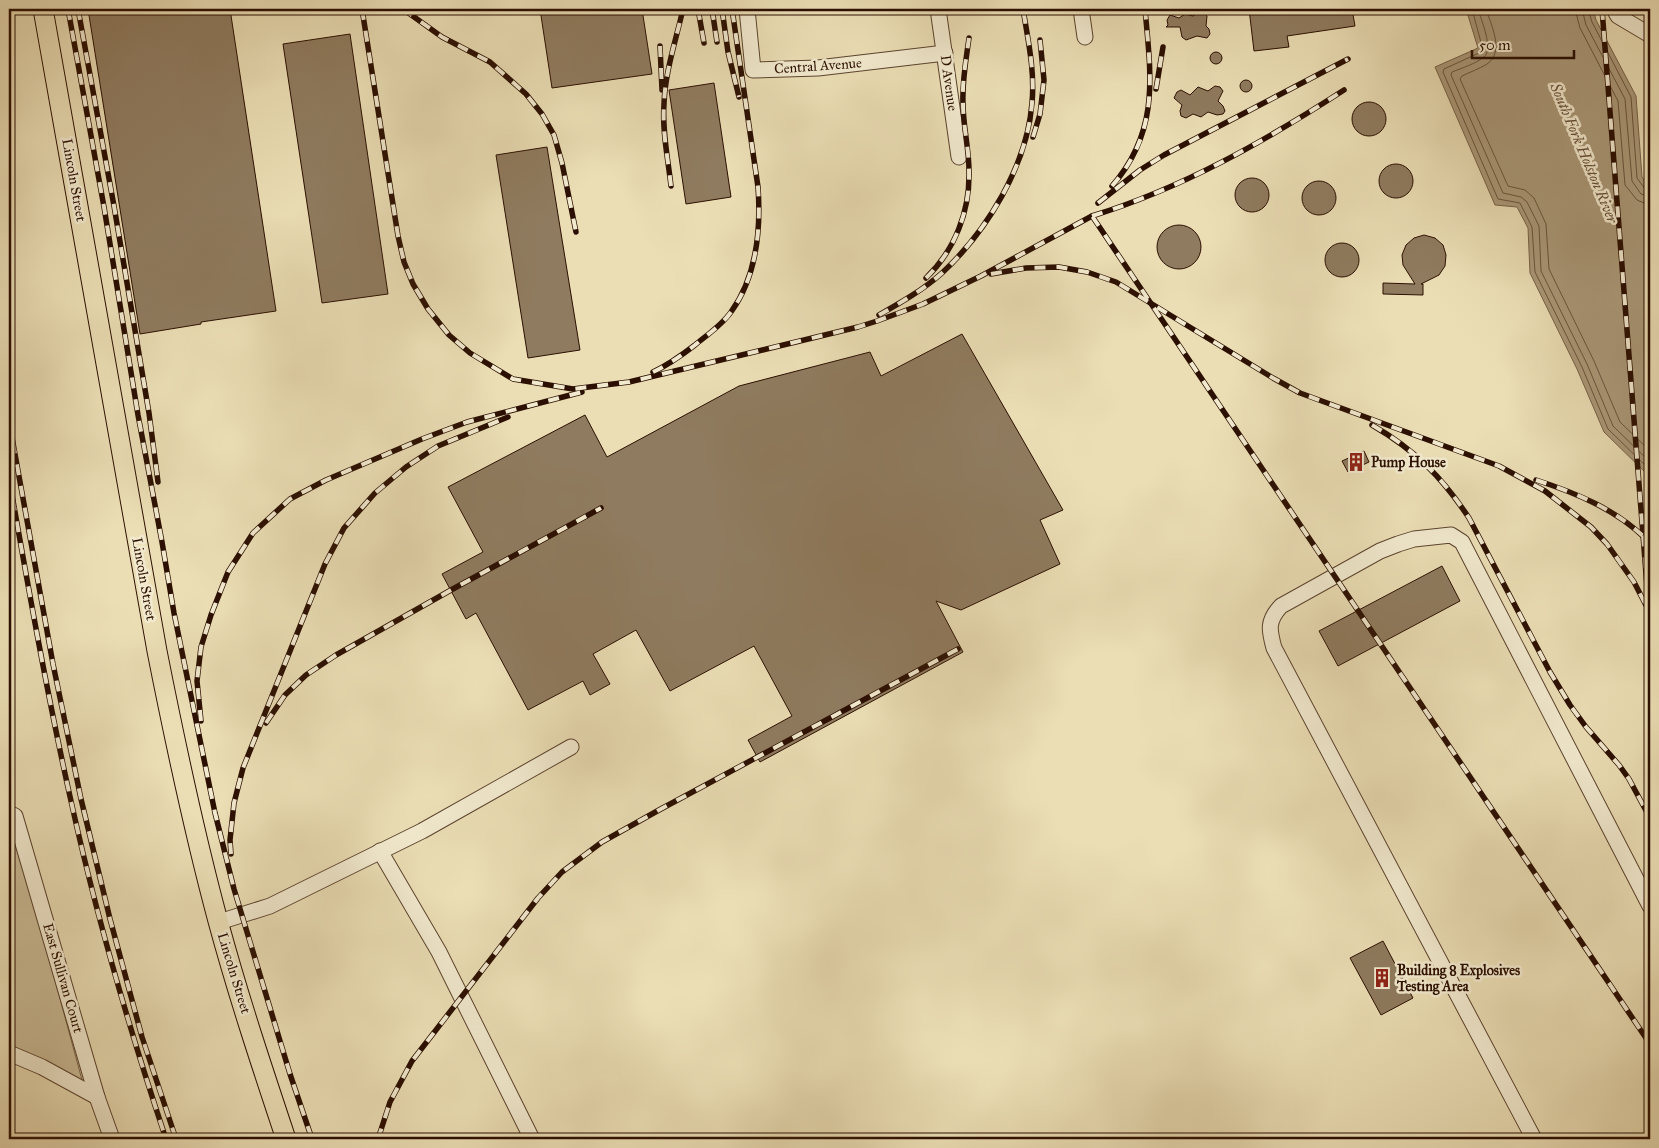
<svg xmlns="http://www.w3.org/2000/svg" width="1659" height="1148" viewBox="0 0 1659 1148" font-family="'IM FELL Great Primer',serif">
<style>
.green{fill:#cabb96;stroke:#7a654c}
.water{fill:#aa9878;stroke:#776148}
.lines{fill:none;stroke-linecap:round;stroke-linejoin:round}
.shore{stroke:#6a543c;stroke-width:1}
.building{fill:#8f7b5f;stroke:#2b0f01}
.minor-casing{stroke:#5b432e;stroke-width:17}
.major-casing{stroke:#2b0f01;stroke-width:21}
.minor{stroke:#f2eacf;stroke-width:15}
.major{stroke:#ebdeb5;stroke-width:19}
.rail-casing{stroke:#2b0f01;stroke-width:5.5}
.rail{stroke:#f2eacf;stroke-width:4;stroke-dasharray:11;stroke-linecap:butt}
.labels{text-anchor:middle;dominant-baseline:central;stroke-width:5;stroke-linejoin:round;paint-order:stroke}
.street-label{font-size:14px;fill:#2b0f01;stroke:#f2eacf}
.poi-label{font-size:14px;font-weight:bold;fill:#2b0f01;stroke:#f2eacf;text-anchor:start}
.water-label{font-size:15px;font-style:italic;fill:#644d37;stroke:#f2eacf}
</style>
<rect width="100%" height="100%" fill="#ebdeb5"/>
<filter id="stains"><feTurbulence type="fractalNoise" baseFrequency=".004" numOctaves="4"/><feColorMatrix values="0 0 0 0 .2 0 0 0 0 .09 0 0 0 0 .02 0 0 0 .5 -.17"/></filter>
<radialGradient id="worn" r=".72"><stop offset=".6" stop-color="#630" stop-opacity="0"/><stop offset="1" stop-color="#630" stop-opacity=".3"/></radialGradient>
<path class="green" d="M9,813L10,814L85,1091L9,1055Z"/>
<path class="water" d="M1466,9H1593L1596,20L1636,96L1642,177L1650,188V477L1604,432L1577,369L1530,273L1528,228L1517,207L1495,205L1435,67L1478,48Z"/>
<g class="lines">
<g class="shore">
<path d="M1472,9L1482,46V50L1479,53L1444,69L1443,72L1498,199L1520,203L1532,227L1535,272L1582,367L1608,429L1650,470"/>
<path d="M1478,9C1481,20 1494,49 1484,57C1475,64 1462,68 1452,72L1451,75L1503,193L1521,197L1527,202L1539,226L1541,271L1587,364L1613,426L1650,462"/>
<path d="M1486,9C1491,25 1505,52 1487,64C1479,69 1470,72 1462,76L1460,79L1508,186L1525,190L1534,198L1546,224L1549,269L1594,361L1620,422L1650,451"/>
<path d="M1575,9L1580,28L1618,101L1625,185L1637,200L1644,203L1650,204"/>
<path d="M1582,9L1586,25L1625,99L1632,181L1641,194L1650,197"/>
<path d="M1588,9L1592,22L1631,97L1637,178L1645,189L1650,190"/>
</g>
</g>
<g class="building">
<path d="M88,9H230L276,311L201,322V324L140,334Z"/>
<path d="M540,9H642L652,74L552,88Z"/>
<path d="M1249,9H1352L1355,26L1287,36L1289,47L1254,51Z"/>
<path d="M1199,12L1205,13L1207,16L1206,26L1209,29L1210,34L1207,38L1197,36L1186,40L1182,37L1180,27H1166L1168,25L1167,20L1170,15L1179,18L1185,14L1193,16Z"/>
<path d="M350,34L388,294L322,303L283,44Z"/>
<circle cx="1216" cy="58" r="6"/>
<circle cx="1246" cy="86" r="6"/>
<path d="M714,83L731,197L686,204L669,90Z"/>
<path d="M1215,86L1220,87L1223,91L1218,101L1223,106L1225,111L1223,114L1217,115L1208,112L1201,117L1193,114L1186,118L1181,116L1180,111L1182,105L1174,98L1177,92L1181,90L1190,95L1198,87L1208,91Z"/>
<circle cx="1369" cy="119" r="17"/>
<path d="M547,147L580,350L528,358L496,155Z"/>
<circle cx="1396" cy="181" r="17"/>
<circle cx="1252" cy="195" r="17"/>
<circle cx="1319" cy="198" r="17"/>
<circle cx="1179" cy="247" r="22"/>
<path d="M1424,235L1435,238L1443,245L1446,255L1445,266L1439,275L1421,284H1423V295L1383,294V283L1415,284L1403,265L1402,255L1406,245L1414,238Z"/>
<circle cx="1342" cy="260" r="17"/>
<path d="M962,334L1063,510L1040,520L1060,564L961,610L936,601L963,652L760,762L748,740L792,716L754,646L670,691L636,630L593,654L610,684L590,695L583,681L528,710L476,613L466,619L442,574L483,552L448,487L585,415L607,457L739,386L870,352L881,376Z"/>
<path d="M1364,451L1369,462L1348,472L1342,461Z"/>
<path d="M1442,566L1460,601L1338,666L1319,631Z"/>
<path d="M1383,941L1413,998L1381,1015L1350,958Z"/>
</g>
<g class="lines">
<g class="minor-casing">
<g id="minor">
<path d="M747,9L753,70L818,68L945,53"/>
<path d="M938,9L959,157"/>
<path d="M1081,9L1085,37"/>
<path d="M1614,9L1618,16L1650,35"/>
<path d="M9,813L15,816L97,1097L112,1139"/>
<path d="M380,851L439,952L532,1139"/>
<path d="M219,922L270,906L422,831L571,747"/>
<path d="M9,1053L42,1067L97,1097"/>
<path d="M1534,1139L1274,648C1269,630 1267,621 1281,606L1380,551L1398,544L1414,539L1451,535L1462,542L1650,906"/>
</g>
</g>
<g class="major-casing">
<path id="major" d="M43,9L157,651C175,742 194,832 218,921C238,995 262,1067 286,1139"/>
</g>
<use href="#minor" class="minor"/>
<use href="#major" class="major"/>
<g class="rail-casing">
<g id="rail">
<path d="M68,9L104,207L138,415L162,542L174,613L215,813L234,889L290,1074L312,1139"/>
<path d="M78,9L114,206L149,413L158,482"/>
<path d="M362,9L398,236L404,262L413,284L428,309L449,335L470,353L513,379L573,389L629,382L858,327L877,321L923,304L981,276L1092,216L1650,1044"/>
<path d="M403,9L442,37L490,62L526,94L542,114L554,135L562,163L576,232"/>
<path d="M698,9L704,43"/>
<path d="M712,9L717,42"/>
<path d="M722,9L728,52L739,97"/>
<path d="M1602,9L1650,625"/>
<path d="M660,46L662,90"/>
<path d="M1156,89L1163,47"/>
<path d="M1033,137L1040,114L1044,80L1040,40"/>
<path d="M671,186C668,159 662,131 664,104C665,72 676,40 683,9"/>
<path d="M1112,186C1160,131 1151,76 1145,9"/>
<path d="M1098,203L1140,170L1164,155L1348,59"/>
<path d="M1092,216C1183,188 1265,141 1344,90"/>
<path d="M991,274L1026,268L1059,267L1087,272L1116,282L1273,378L1300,393L1499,466L1545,491L1591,527L1607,544L1634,582L1650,613"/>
<path d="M926,278C955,250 970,211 969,171C969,148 963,126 963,103C962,81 966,60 969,38"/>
<path d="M879,315C900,303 923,290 942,273C987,231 1027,166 1032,103C1035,71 1028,40 1023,9"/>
<path d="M653,372C668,365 682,355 695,345C707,335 722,325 731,312C757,276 761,229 758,187L732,9"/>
<path d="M9,421L53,664L81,799L110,919L142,1037L176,1139"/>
<path d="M1372,425C1415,450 1442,477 1469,518L1550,672L1570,705L1586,727L1619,765L1629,779L1650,818"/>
<path d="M9,478C28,586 47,694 71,801C96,915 129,1028 166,1139"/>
<path d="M1536,480C1576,493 1615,509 1645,538"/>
<path d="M201,721L197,681L201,647L211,615L228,572L253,533L290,499L326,480L422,439L467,422L582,392"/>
<path d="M266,723L285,695L306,675L336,655L451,590L601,508"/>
<path d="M231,854L230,840L234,803L243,768L325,564L344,528L375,493L406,467L438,446L508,417"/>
<path d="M378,1139L390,1102L412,1061L538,898L562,872L602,842L659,810L958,649"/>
</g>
</g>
<use href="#rail" class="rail"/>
</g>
<defs>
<g id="building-bare" transform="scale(1.5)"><path d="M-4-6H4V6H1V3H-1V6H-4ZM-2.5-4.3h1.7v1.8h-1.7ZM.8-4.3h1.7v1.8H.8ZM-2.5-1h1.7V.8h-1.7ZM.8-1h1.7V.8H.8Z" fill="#8f2418" stroke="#f2eacf" stroke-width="2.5" paint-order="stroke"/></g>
</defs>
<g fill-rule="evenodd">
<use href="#building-bare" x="1356" y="462"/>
<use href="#building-bare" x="1382" y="978"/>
</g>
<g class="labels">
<g class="street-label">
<text transform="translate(818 66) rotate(-4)">Central Avenue</text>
<text transform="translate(949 83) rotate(82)">D Avenue</text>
<text transform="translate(74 180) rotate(80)">Lincoln Street</text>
<text transform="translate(144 579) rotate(80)">Lincoln Street</text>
<text transform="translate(234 973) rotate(73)">Lincoln Street</text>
<text transform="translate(63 978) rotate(74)">East Sullivan Court</text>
</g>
<g class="poi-label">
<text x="1371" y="462">Pump House</text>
<text x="1397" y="970">Building 8 Explosives<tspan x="1397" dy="16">Testing Area</tspan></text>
</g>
<g class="water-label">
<text transform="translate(1584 153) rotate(67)">South Fork Holston River</text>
</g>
</g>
<rect width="1659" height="1148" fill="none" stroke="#ebdeb5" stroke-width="30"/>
<rect x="10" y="10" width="1639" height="1128" fill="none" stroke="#2b0f01" stroke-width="2.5"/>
<rect x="15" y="15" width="1629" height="1118" fill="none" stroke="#2b0f01"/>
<path d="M1472 50v8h102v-8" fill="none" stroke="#2b0f01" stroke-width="2.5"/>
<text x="1479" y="50" font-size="15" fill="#2b0f01" stroke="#f2eacf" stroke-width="4" paint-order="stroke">50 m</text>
<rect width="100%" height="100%" filter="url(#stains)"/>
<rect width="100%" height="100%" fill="url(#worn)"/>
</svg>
